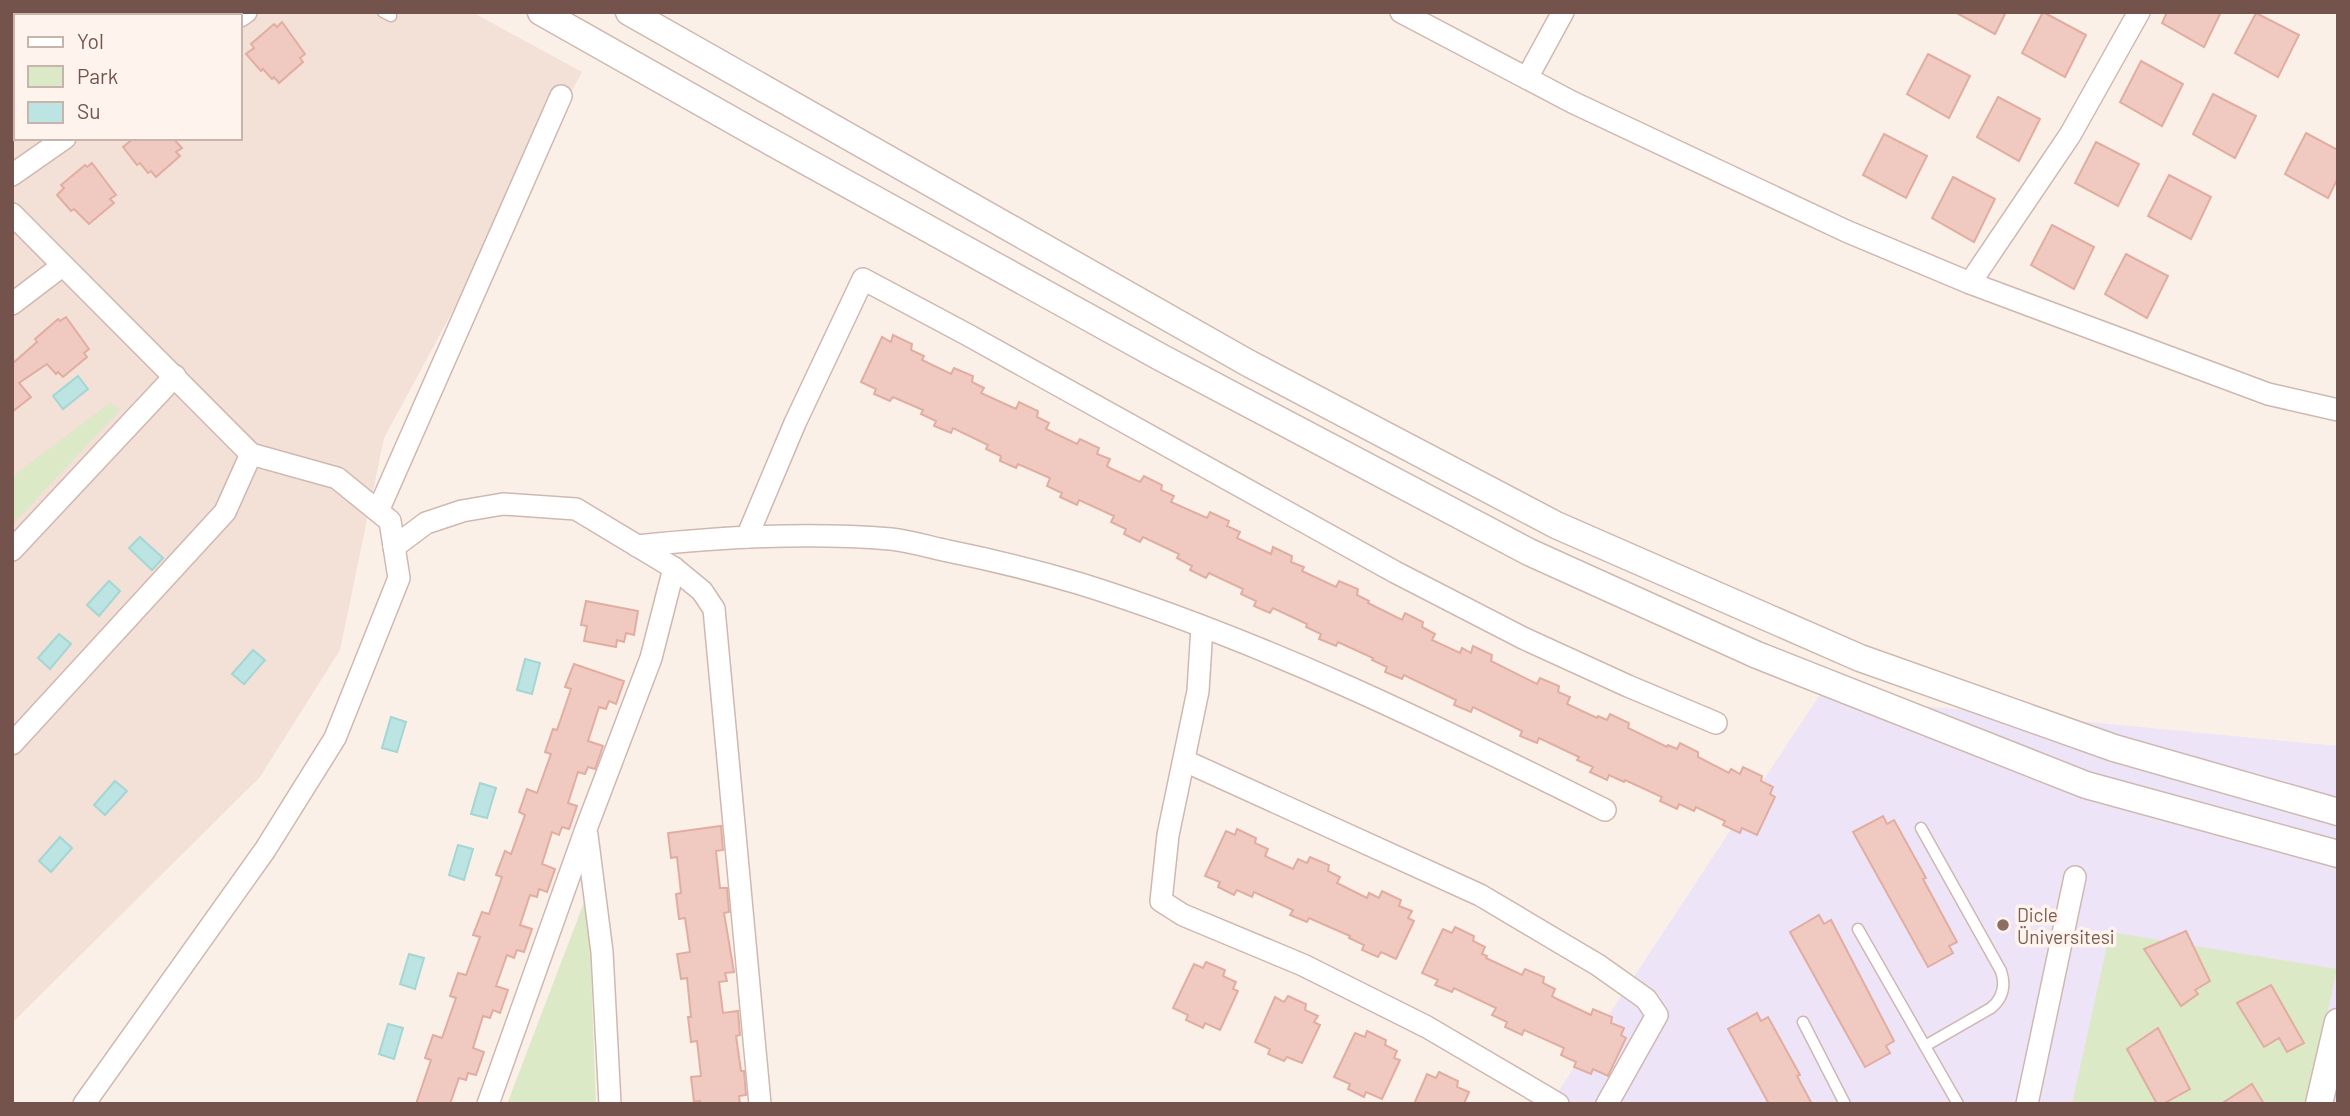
<svg xmlns="http://www.w3.org/2000/svg" width="2350" height="1116" viewBox="0 0 2350 1116" font-family="Barlow,sans-serif">
<style>
.residential{fill:#f3e0d6;fill-rule:evenodd}
.education{fill:#ede4f8}
.green{fill:#dbe9c6}
.water{fill:#bce4e2;stroke:#a3d6d4;stroke-width:2}
.building{fill:#f0c9c0;stroke:#e2ada1;stroke-width:2}
.lines{fill:none;stroke-linecap:round;stroke-linejoin:round}
.service-casing{stroke:#cfb8b0;stroke-width:13}
.minor-casing{stroke:#cfb8b0;stroke-width:24}
.tertiary-casing{stroke:#cfb8b0;stroke-width:29}
.service{stroke:#fff;stroke-width:10}
.minor{stroke:#fff;stroke-width:21}
.tertiary{stroke:#fff;stroke-width:26}
.education-dot{fill:#8d6e63;stroke:#fef4ed;stroke-width:2.5}
.labels{text-anchor:middle;dominant-baseline:central;stroke-width:7;stroke-linejoin:round;paint-order:stroke}
.education-label{font-size:19px;fill:#785e54;stroke:#fef4ed;text-anchor:start}
</style>
<rect width="100%" height="100%" fill="#fbf0e7"/>
<path class="residential" d="M12,12H472L582,72L384,438L340,650L260,777L12,1023ZM16,16H240V138H16Z"/>
<path class="education" d="M1819,696L2338,746V1104H1550Z"/>
<g class="green">
<path d="M110,403L120,410L12,525V477Z"/>
<path d="M588,892L596,1104H507Z"/>
<path d="M2110,932L2337,969L2307,1104H2072Z"/>
</g>
<g class="water">
<path d="M78,376L88,389L63,409L53,396Z"/>
<path d="M140,537L163,558L152,570L129,548Z"/>
<path d="M109,581L120,591L99,616L87,605Z"/>
<path d="M59,634L71,644L50,669L38,658Z"/>
<path d="M253,650L265,660L244,684L232,674Z"/>
<path d="M525,659L540,663L532,694L517,690Z"/>
<path d="M391,717L406,722L397,752L382,748Z"/>
<path d="M115,781L127,791L105,815L94,805Z"/>
<path d="M480,783L496,788L487,818L471,814Z"/>
<path d="M60,837L72,848L51,872L39,861Z"/>
<path d="M458,845L473,849L464,880L449,875Z"/>
<path d="M409,954L424,958L415,989L400,984Z"/>
<path d="M388,1024L403,1028L394,1059L379,1054Z"/>
</g>
<g class="building">
<path d="M1955,12H2006L1995,34Z"/>
<path d="M2043,12L2086,35L2065,77L2022,53Z"/>
<path d="M2167,12H2221L2204,47L2162,23Z"/>
<path d="M2256,13L2299,35L2278,77L2235,53Z"/>
<path d="M282,22L305,54L300,58L303,62L279,83L274,77L272,79L263,69L261,71L246,54L254,48L251,44L274,24L277,27Z"/>
<path d="M1928,54L1970,76L1949,118L1907,94Z"/>
<path d="M2141,61L2183,84L2162,126L2120,102Z"/>
<path d="M2213,94L2256,116L2235,158L2193,134Z"/>
<path d="M1998,97L2040,119L2019,161L1977,137Z"/>
<path d="M2306,133L2338,150V178L2328,198L2285,174Z"/>
<path d="M1884,134L1927,156L1906,198L1863,175Z"/>
<path d="M134,138H173L182,148L176,152L180,156L156,177L151,171L148,173L140,163L137,165L123,147Z"/>
<path d="M2096,142L2139,164L2118,206L2075,183Z"/>
<path d="M92,163L116,195L110,199L114,203L89,224L74,209L71,211L57,195L64,188L61,185L85,165L87,167Z"/>
<path d="M2169,175L2211,197L2191,239L2148,216Z"/>
<path d="M1953,177L1995,199L1974,242L1932,218Z"/>
<path d="M2052,225L2094,247L2074,289L2031,265Z"/>
<path d="M2126,254L2168,276L2147,318L2105,294Z"/>
<path d="M66,317L89,349L84,353L87,357L63,377L58,372L56,374L47,364L19,383L31,397L12,412V364L37,342L35,339L58,319L60,321Z"/>
<path d="M893,335L912,344L911,350L924,356L922,360L951,374L954,368L973,376L972,382L984,388L981,393L1016,409L1019,402L1038,411L1037,417L1049,423L1046,429L1077,444L1080,439L1099,448L1097,454L1110,459L1107,466L1112,469L1140,482L1144,476L1162,485L1161,490L1174,496L1171,502L1207,518L1210,512L1229,521L1227,526L1240,532L1237,538L1271,554L1273,547L1292,556L1291,562L1304,567L1302,571L1336,587L1339,581L1358,589L1357,595L1369,601L1368,603L1402,620L1405,613L1423,622L1422,627L1435,634L1432,640L1460,653L1462,648L1471,653L1473,646L1492,655L1491,661L1537,684L1540,678L1559,686L1558,692L1570,697L1567,704L1597,718L1598,716L1607,720L1610,714L1629,723L1628,728L1667,747L1668,745L1677,749L1680,743L1698,752V757L1729,773L1731,769L1740,774L1743,767L1762,776L1761,781L1773,787L1770,794L1775,797L1757,835L1742,828L1740,833L1723,825L1725,821L1696,807L1694,811L1679,804L1677,809L1660,801L1662,797L1625,780L1624,782L1609,775L1607,780L1590,772L1593,767L1577,760L1579,757L1539,738L1537,743L1520,736L1522,731L1473,707L1471,712L1454,705L1456,700L1404,675L1402,679L1385,672L1387,667L1372,660L1373,658L1338,642L1336,646L1319,639L1321,634L1306,627L1307,624L1273,608L1270,613L1254,606L1256,601L1241,594L1243,589L1209,573L1206,578L1190,570L1192,566L1177,558L1179,554L1143,537L1140,542L1124,534L1126,529L1111,522L1114,516L1079,500L1077,505L1060,497L1062,493L1047,486L1050,478L1018,464L1016,468L1000,461L1001,456L986,449L988,445L953,428L951,433L934,426L936,421L921,414L923,410L893,397L890,401L874,394L876,389L861,382L882,337L891,342Z"/>
<path d="M586,601L638,611L634,635L626,633L624,642L617,640L616,647L584,641L587,626L581,625Z"/>
<path d="M574,664L624,681L616,704L609,701L606,709L599,707L588,741L603,746L600,755L595,769L588,767L585,774L578,772L568,803L577,806L569,829L562,827L559,835L552,832L542,864L555,869L547,892L539,889L537,897L530,895L520,925L532,929L524,952L517,950L514,958L507,955L496,986L508,990L500,1013L493,1010L490,1018L483,1016L473,1048L484,1052L476,1075L468,1073L466,1080L459,1078L450,1104H416L431,1060L425,1058L433,1035L442,1038L456,998L450,996L458,973L466,975L480,937L473,935L482,912L489,914L502,877L496,875L505,851L511,854L525,815L519,812L527,789L537,793L551,754L545,752L553,729L557,730L571,689L565,687Z"/>
<path d="M1883,816L1887,824L1894,820L1926,878L1923,879L1957,942L1949,946L1953,953L1928,967L1853,832Z"/>
<path d="M721,826L723,850L716,851L720,888H727L729,912L724,913L734,972L725,973L727,981L719,982L723,1013L738,1011L740,1035L736,1036L741,1071H744L746,1095L739,1096L740,1104H700V1101L694,1102L691,1077L701,1076L697,1041L691,1042L688,1017H691L687,978L681,979L677,954L690,952L685,918L679,919L676,894L681,893L677,857L671,858L668,833Z"/>
<path d="M1237,829L1256,838L1255,843L1268,849L1265,856L1293,869L1298,859L1307,863L1310,857L1329,865L1328,871L1340,877L1337,883L1367,898L1369,893L1379,898L1382,891L1401,900L1399,906L1412,911L1408,918L1414,921L1396,959L1381,952L1378,957L1362,950L1364,945L1349,938L1350,936L1309,918L1307,922L1290,915L1293,910L1254,892L1252,897L1237,890L1234,895L1218,887L1220,882L1205,876L1226,831L1235,835Z"/>
<path d="M1819,915L1824,924L1831,920L1894,1041L1886,1046L1890,1053L1865,1067L1790,932Z"/>
<path d="M1455,927L1474,936L1473,941L1485,947L1482,954L1487,956L1486,958L1522,975L1525,969L1544,977L1543,983L1555,989L1552,996L1557,999L1591,1015L1593,1009L1612,1017L1611,1023L1624,1028L1621,1035L1626,1038L1608,1076L1593,1069L1591,1074L1574,1067L1576,1062L1561,1055L1564,1048L1524,1030L1522,1035L1505,1027L1507,1022L1492,1015L1496,1008L1454,988L1452,992L1435,985L1438,980L1422,973L1443,929L1452,933Z"/>
<path d="M2186,931L2210,981L2195,990L2198,994L2181,1006L2144,949Z"/>
<path d="M1206,962L1225,970L1223,976L1236,982L1233,989L1238,991L1220,1030L1205,1023L1203,1028L1186,1020L1188,1015L1173,1008L1194,964L1203,968Z"/>
<path d="M2271,985L2304,1043L2287,1052L2279,1038L2264,1047L2237,1003Z"/>
<path d="M1288,996L1306,1004L1305,1010L1318,1016L1314,1022L1320,1025L1302,1063L1287,1057L1284,1061L1268,1054L1270,1049L1255,1042L1275,997L1284,1002Z"/>
<path d="M1757,1013L1761,1021L1768,1017L1800,1075L1797,1076L1812,1104H1769L1728,1029Z"/>
<path d="M2158,1028L2190,1089L2163,1104H2157L2127,1049Z"/>
<path d="M1367,1031L1386,1040L1385,1045L1397,1051L1394,1058L1400,1060L1382,1099L1366,1092L1364,1097L1348,1089L1350,1084L1334,1077L1355,1033L1365,1037Z"/>
<path d="M1439,1072L1458,1081L1457,1087L1469,1092L1464,1104H1414L1427,1074L1436,1078Z"/>
<path d="M2252,1084L2264,1104H2221Z"/>
</g>
<g class="lines">
<g class="service-casing">
<g id="service">
<path d="M383,12L391,16"/>
<path d="M1921,828L2001,971C2006,986 2003,998 1991,1008L1925,1046"/>
<path d="M1858,929L1958,1104"/>
<path d="M1803,1022L1845,1104"/>
</g>
</g>
<g class="minor-casing">
<g id="minor">
<path d="M1401,12L1572,102L1846,231L1970,283L2268,394L2338,410"/>
<path d="M240,16L246,12"/>
<path d="M1527,78L1563,12"/>
<path d="M12,175L65,138"/>
<path d="M12,214L251,454L337,478L390,521L399,578L335,738L265,850L84,1104"/>
<path d="M1970,283L2070,135L2139,12"/>
<path d="M12,304L62,266"/>
<path d="M378,511L561,96"/>
<path d="M747,537L795,423L863,279L968,335L1395,572L1523,638L1628,686L1716,723"/>
<path d="M637,546C722,537 806,532 891,539C910,541 929,547 948,551C993,560 1037,571 1081,584C1263,641 1435,725 1605,810"/>
<path d="M394,547L426,523L462,511L503,504L576,509L674,568L702,591L714,609L760,1104"/>
<path d="M12,550L175,376"/>
<path d="M1202,627L1198,691L1168,835L1161,901L1183,915L1303,965L1427,1027L1558,1104"/>
<path d="M12,744L225,512L251,454"/>
<path d="M1185,761L1480,895L1598,965L1646,999L1657,1015L1607,1104"/>
<path d="M587,835L602,952L610,1104"/>
<path d="M488,1104L586,829L651,658L674,568"/>
<path d="M2027,1104L2075,877"/>
</g>
</g>
<g class="tertiary-casing">
<g id="tertiary">
<path d="M541,12L755,133L1162,358L1529,552L1757,655L2086,785L2338,854"/>
<path d="M629,12L1248,363L1556,525L1860,658L2114,748L2338,812"/>
<path d="M2319,1104L2338,1022"/>
</g>
</g>
<use href="#service" class="service"/>
<use href="#minor" class="minor"/>
<use href="#tertiary" class="tertiary"/>
</g>
<circle class="education-dot" cx="2003" cy="925" r="7"/>
<g class="labels">
<g class="education-label">
<text x="2017" y="914">Dicle<tspan x="2017" dy="22">Üniversitesi</tspan></text>
</g>
</g>
<rect width="2350" height="1116" fill="none" stroke="#74534c" stroke-width="28"/>
<rect x="14" y="14" width="228" height="126" fill="#fef4ed" stroke="#c7b4ad" stroke-width="2"/>
<rect x="28" y="37" width="35" height="10" fill="#ffffff" stroke="#c7b4ad" stroke-width="2"/>
<text x="77" y="49" font-size="21" fill="#74534c">Yol</text>
<rect x="28" y="66" width="35" height="21" fill="#dbe9c6" stroke="#c7b4ad" stroke-width="2"/>
<text x="77" y="84" font-size="21" fill="#74534c">Park</text>
<rect x="28" y="102" width="35" height="21" fill="#bce4e2" stroke="#c7b4ad" stroke-width="2"/>
<text x="77" y="119" font-size="21" fill="#74534c">Su</text>
</svg>
